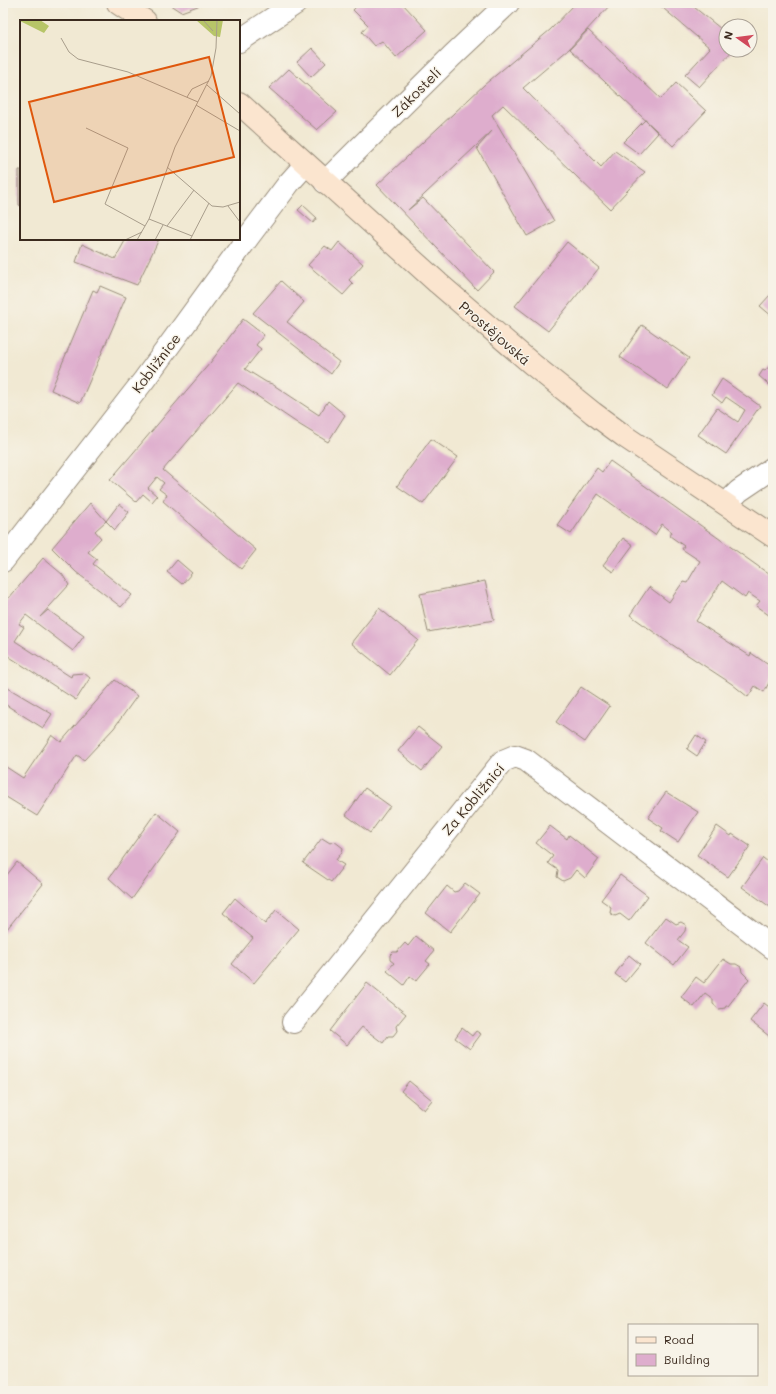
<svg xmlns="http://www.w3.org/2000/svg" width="776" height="1394" viewBox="0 0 776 1394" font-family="Mali,sans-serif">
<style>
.building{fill:#deadcd}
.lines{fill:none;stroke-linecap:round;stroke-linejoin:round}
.minor-casing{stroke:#968a78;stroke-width:24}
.secondary-casing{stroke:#968a78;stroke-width:24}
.minor{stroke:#fff;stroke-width:22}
.secondary{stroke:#fbe5cf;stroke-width:22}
.labels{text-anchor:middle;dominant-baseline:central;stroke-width:3;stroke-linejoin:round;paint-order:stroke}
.street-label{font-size:14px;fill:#3b2a1e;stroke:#f7f3e8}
.inset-road{fill:none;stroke:#a89d8b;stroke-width:1}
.view{fill:#df570d;fill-opacity:0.15;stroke:#df570d;stroke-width:2}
.inset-edge{fill:none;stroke:#3b2a1e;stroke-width:2}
</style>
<rect width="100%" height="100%" fill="#f7f3e8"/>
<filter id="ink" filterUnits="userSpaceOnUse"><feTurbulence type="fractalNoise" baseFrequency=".025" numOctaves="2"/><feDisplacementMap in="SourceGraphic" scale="8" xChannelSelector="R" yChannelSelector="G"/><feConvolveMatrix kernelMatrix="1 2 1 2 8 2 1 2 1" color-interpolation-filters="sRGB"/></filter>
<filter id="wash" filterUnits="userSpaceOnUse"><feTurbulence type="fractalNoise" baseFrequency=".012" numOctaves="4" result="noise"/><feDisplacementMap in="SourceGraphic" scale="16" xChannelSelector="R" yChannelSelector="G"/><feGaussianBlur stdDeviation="0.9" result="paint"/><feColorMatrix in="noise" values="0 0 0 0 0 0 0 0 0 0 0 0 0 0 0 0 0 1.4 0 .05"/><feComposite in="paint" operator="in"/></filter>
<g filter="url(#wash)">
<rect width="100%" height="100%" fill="#f1e9d3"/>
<g id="blocks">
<g class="building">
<path d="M167,3H206L181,12Z"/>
<path d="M360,3H402L427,30L396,58L382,41L374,46L362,32L368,25L353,10Z"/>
<path d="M576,3H612L569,49L523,88L601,167L615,151L645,172L610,209L503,105L492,115L554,221L527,236L477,148L492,131L408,210L423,198L494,272L477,290L377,185L484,85L550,30Z"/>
<path d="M657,3H689L726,33V50H733L699,87L685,75L710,48Z"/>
<path d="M588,30L661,99L676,83L706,111L673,146L570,49Z"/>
<path d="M312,48L326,63L311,77L297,62Z"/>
<path d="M289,69L337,112L317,130L269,88Z"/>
<path d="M645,120L658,133L639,154L623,142Z"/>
<path d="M19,170H21V206L19,205Z"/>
<path d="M303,205L317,218L313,223L298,210Z"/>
<path d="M126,239H159L137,285L76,262L82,244L115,259Z"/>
<path d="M339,242L363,264L349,280L353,284L343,295L308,265L325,246L332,251Z"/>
<path d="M567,242L599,268L548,331L515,306Z"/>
<path d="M281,281L304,302L287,322L339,362L331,374L253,313Z"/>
<path d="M100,286L126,297L80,403L51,390L93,290L97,292Z"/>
<path d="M770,295L773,298V317L760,306Z"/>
<path d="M243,319L264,335L256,345L261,349L245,369L266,382L272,384L319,415L328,401L345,415L328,442L300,425L238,383L163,470L256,550L241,569L163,501L167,495L159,489L164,483L157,477L148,488L157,496L152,502L143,494L136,502L110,480L210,363Z"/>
<path d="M642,325L689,358L668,389L620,357Z"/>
<path d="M773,362V388L759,376L763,370L765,371Z"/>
<path d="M722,379L760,406L726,454L698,435L717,408L738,422L745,410L726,397L722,403L712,395Z"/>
<path d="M431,439L458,457L423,504L397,486Z"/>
<path d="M610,461L773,577V618L756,606L760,601L748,593L745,598L722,581L696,621L750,656L751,653L773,668V675L764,692L755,686L748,697L732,684L665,640L630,615L649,587L669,602L683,582L687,583L700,561L682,549L684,546L670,536L672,532L662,524L655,535L598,494L571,534L557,525L597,468L602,472Z"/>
<path d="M90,503L106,521L95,531L101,538L88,552L97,559L93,564L132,595L121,607L76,572L52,548Z"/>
<path d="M119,504L129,512L115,530L106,521Z"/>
<path d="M623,538L633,545L613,572L603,565Z"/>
<path d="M43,558L62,574L69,585L40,617L48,610L84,636L73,651L26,615L19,624L24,627L15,641L71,677L72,674L84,673L90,678L76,700L5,654L3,658V605Z"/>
<path d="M177,560L192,573L182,584L167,572Z"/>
<path d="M485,581L494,620L428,632L420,594Z"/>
<path d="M379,608L418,640L390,675L351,643Z"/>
<path d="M115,680L137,696L114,728L84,760L77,755L37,816L3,795V765L23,778L52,735L61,742Z"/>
<path d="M3,685L52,714L43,728L3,703Z"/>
<path d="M581,687L610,706L585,742L556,722Z"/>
<path d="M418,727L442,746L422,771L398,751Z"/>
<path d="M696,735L706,742L697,756L687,749Z"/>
<path d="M365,788L390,806L370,833L346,815Z"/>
<path d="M666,792L698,812L678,842L661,831L663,828L648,818Z"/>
<path d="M156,812L180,832L132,899L109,878Z"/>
<path d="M550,826L567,839L569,835L599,859L585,878L576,870L570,878L563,881L557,877L558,870L548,863L553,856L536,843Z"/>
<path d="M717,826L731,836L732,834L750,846L728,877L697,855Z"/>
<path d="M322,838L330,843L334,841L343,848L342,852L336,860L344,865L331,882L303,863Z"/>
<path d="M763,858L773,866V909L742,887Z"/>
<path d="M17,862L43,884L3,934V880Z"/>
<path d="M620,875L648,896L629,921L620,914L615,916L610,913L611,907L601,900Z"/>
<path d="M465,883L480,894L450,932L426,913L447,886L454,892L458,891Z"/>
<path d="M235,898L265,924L276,910L299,929L254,983L232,964L253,938L223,913Z"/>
<path d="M666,917L676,924L681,922L686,925L685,931L678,940L688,947L674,965L646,943Z"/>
<path d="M416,936L434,951L426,961L430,964L416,981L410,976L404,985L387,971L394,963L390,960V955L393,952H397L405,943L408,946Z"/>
<path d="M629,955L640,964L625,982L615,974Z"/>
<path d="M723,959L731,964H736L741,967L742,972L749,979L728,1006H726L725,1008L719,1009L713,1004V999L705,993L694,1007L681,997L696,977L704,983Z"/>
<path d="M367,983L406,1014L396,1026L397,1031L393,1036H388L383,1043L362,1027L347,1045L330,1031Z"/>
<path d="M764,1003L773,1010V1043L770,1041L769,1036L750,1021Z"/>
<path d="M462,1028L472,1036L476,1031L481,1034L470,1049L455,1038Z"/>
<path d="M409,1081L432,1100L424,1110L401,1091Z"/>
</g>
</g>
</g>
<g filter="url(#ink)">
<use href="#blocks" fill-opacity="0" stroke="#968a78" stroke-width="1"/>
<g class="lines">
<g class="minor-casing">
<g id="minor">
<path d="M239,41L296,3"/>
<path d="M325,182L452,56L508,3"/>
<path d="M726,504L739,491L773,468"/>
<path d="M3,561L144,380L249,236L289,183L306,164"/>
<path d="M293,1022L503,761L515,756L526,760L773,948"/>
</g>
</g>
<g class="secondary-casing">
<g id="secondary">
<path d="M118,3L145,21"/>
<path d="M239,103L438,283L532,364L593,413L624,436L773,536"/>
</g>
</g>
<use href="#minor" class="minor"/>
<use href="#secondary" class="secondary"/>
</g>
</g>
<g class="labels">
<g class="street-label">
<text transform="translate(416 92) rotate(-45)">Zákostelí</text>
<text transform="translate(495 333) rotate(41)">Prostějovská</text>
<text transform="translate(156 363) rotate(-53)">Kobližnice</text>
<text transform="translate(473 799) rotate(-50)">Za Kobližnicí</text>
</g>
</g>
<g transform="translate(20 20)">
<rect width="220" height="220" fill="#f1e9d3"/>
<path d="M20,0L29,6L24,13L0,1ZM176,0H203L200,17L194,16Z" fill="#b7c568"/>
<path class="inset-road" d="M183,0L193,11M41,18L49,32L58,39L108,52L178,82M187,65L220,94M167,77L172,69L189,61M176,85L220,111M66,108L108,128L85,184L125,206M147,147L192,186L203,187L220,182M208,186L220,202M129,199L172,216M147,206L174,170M105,220L122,212M117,220L129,199L155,127L191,56L196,28L197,0M135,220L143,205M170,220L189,183"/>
<path class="view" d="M189,37L214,137L34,182L9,82Z"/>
<rect width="220" height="220" class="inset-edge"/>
</g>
<rect width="776" height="1394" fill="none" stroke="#f7f3e8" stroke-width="16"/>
<rect x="628" y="1324" width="130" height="52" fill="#f7f3e8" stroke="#aca397"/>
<rect x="636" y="1337" width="20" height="6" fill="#fbe5cf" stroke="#aca397"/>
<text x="664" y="1344" font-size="12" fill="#3b2a1e">Road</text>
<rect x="636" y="1354" width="20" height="12" fill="#deadcd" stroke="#aca397"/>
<text x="664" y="1364" font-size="12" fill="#3b2a1e">Building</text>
<g transform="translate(738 38) rotate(284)"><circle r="19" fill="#f7f3e8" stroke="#aca397"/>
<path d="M0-3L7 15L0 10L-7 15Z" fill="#d1495b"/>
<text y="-6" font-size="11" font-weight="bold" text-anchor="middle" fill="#3b2a1e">N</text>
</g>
</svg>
